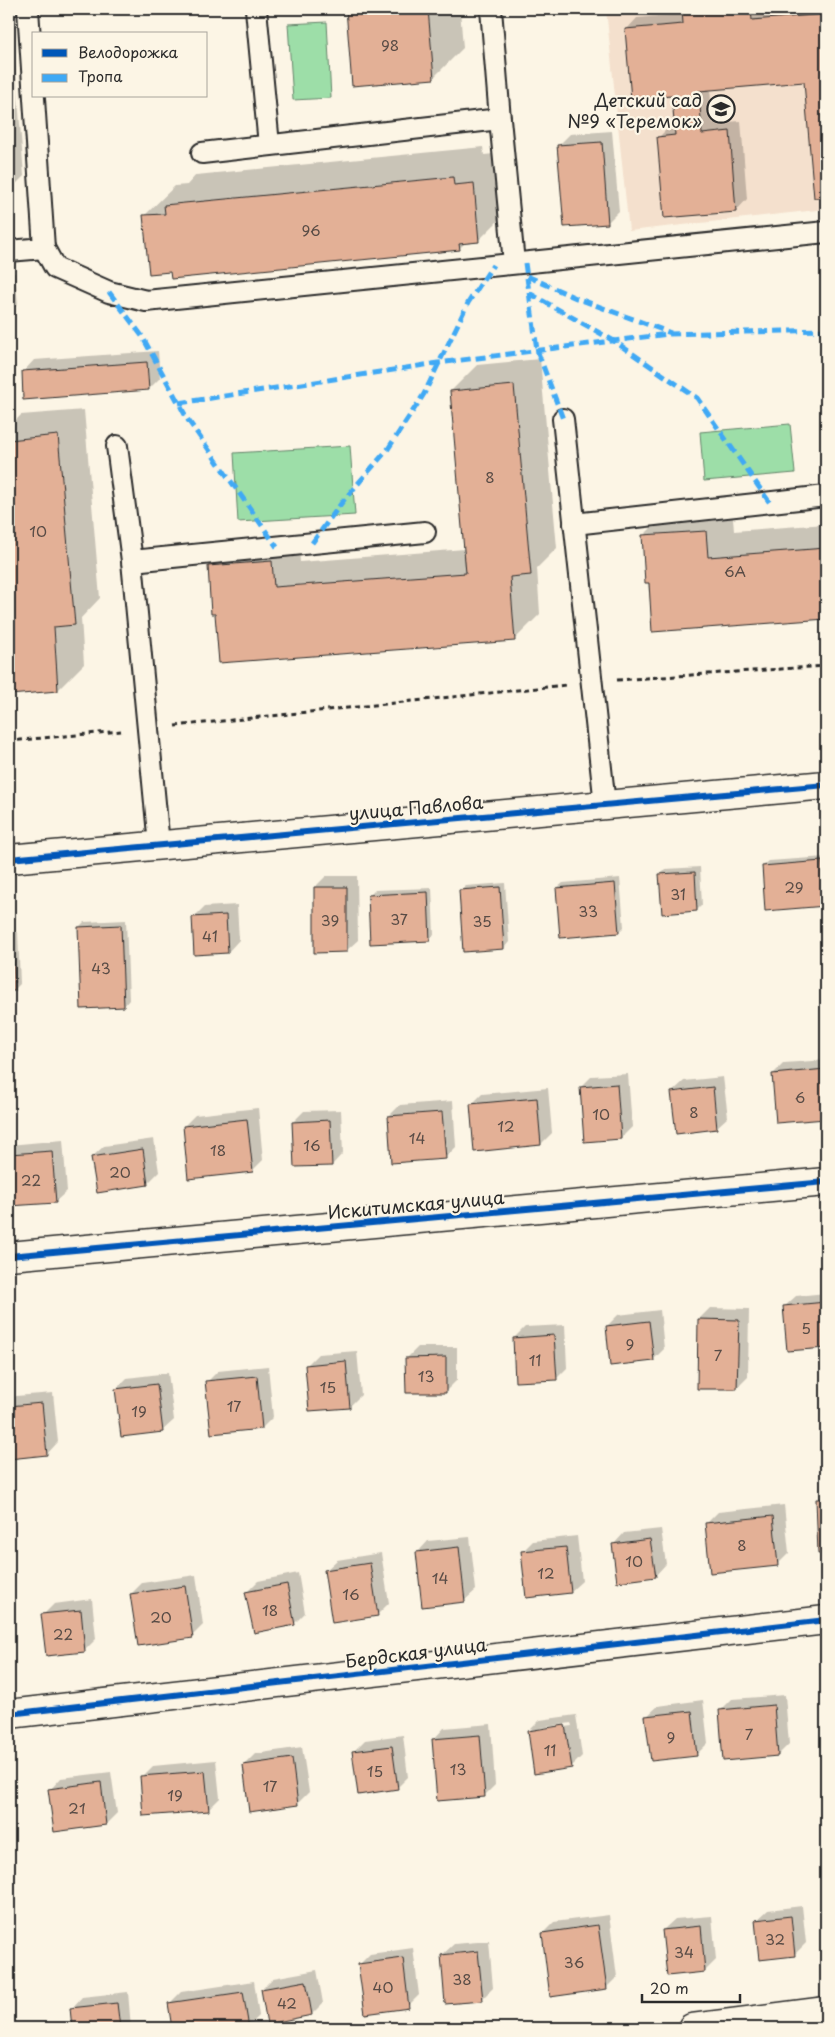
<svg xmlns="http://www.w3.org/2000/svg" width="835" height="2037" viewBox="0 0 835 2037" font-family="'Playpen Sans',sans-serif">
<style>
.built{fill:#f4e0cd}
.green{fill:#9ddea8;stroke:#64846a}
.shadow{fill:#0003;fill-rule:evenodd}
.building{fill:#e3b096;stroke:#2b2b2b}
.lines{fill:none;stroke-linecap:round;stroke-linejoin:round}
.service-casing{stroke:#2b2b2b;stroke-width:24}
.minor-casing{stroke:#2b2b2b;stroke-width:31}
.tertiary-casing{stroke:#2b2b2b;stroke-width:31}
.path{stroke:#2b2b2b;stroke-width:3;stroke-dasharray:5 4;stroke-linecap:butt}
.service{stroke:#fcf5e5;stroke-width:20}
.minor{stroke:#fcf5e5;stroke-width:28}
.tertiary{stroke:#fcf5e5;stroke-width:28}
.quiet{stroke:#3fa9f5;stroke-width:5;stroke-dasharray:10 5;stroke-linecap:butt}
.cycleway-casing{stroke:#fcf5e5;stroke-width:9}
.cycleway{stroke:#0057b8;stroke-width:6}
.labels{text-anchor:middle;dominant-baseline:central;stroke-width:4.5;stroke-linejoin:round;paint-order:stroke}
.number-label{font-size:15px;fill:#594c46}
.poi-label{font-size:18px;fill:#2b2b2b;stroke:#fcf5e5;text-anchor:end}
.street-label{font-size:18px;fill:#2b2b2b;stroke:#fcf5e5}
</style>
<rect width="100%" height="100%" fill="#fcf5e5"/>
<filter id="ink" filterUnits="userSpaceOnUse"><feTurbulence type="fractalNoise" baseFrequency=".02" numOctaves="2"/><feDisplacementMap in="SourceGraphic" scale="10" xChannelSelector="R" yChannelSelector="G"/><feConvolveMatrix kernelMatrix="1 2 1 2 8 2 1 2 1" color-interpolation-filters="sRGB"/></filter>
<g filter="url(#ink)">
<path class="built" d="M606,9H826V209L629,231Z"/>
<g class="green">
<path d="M327,22L331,98L293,100L288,24Z"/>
<path d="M790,424L795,473L704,481L700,432Z"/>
<path d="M350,446L355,515L238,522L234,453Z"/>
</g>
<g class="shadow">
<path d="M9,9H11L24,176L9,191Z"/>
<path d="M347,9H460L463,48L433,78L354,85Z"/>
<path d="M683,9H826V196L815,197L806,81L710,89L713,123L741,121L747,199L736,211L659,137L670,126H676L673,95L626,30L637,18L683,14Z"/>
<path d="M612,131L619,211L608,222L558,146L570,134Z"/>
<path d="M483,147L484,155L504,153L509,210L479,240L466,242L459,249L172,271L144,216L175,186L187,185L196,175Z"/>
<path d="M9,273H15L18,304L9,313Z"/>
<path d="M158,351L160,378L149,389L23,372L34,360Z"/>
<path d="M540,359L557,548L537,568L540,614L514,640L216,612L209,566L235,540L298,536L300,562L465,549L451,391L477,365Z"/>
<path d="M84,410L100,598L81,618L84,664L58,690L9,694V427L21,415Z"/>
<path d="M732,505L734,531L826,524V618L653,631L643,536L669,510Z"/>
<path d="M826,857L825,905L763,866L769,861Z"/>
<path d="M700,867L702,905L697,910L660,875L666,869Z"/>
<path d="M326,876H357L358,940L346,951L315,887Z"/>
<path d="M620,878L624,927L619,932L557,888L563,883Z"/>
<path d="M505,883L509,942L504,948L460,891L466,886Z"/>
<path d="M432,888L434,935L429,940L369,896L375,890Z"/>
<path d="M237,905L239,940L228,952L193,918L204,907Z"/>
<path d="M126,920L129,1000L124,1006L79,927L84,922Z"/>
<path d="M9,932H18L20,984L14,990H9Z"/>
<path d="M826,1060V1117L777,1121L773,1074L784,1063Z"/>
<path d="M628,1074L632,1127L621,1138L585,1141L581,1087L592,1076Z"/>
<path d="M723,1077L728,1117L716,1128L672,1092L684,1081Z"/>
<path d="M548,1088L552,1133L541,1144L476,1150L471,1105L482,1094Z"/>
<path d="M453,1101L456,1147L445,1158L389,1116L400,1105Z"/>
<path d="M258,1108L263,1160L252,1171L184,1126L195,1115Z"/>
<path d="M341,1110L343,1153L332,1165L293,1122L304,1111Z"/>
<path d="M154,1139L159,1172L148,1183L98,1191L92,1157L104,1146Z"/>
<path d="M63,1140L67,1191L55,1202L9,1205V1145Z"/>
<path d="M826,1293V1346L788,1350L784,1307L796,1296Z"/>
<path d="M710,1308L749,1309L748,1377L737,1388L699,1319Z"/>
<path d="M660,1310L664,1349L653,1360L607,1326L618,1315Z"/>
<path d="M565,1325L567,1368L556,1379L514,1338L525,1327Z"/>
<path d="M418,1347H457V1380L446,1391L407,1358Z"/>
<path d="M357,1351L361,1395L350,1406L307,1365L318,1354Z"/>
<path d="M268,1366L273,1417L262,1428L207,1382L218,1371Z"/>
<path d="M168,1373L174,1420L162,1431L116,1389L127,1378Z"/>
<path d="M53,1393L58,1442L47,1454L10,1457L9,1403L16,1396Z"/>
<path d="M826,1491V1552H819L818,1500Z"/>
<path d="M784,1505L789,1553L778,1564L707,1523L718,1512Z"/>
<path d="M661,1529L666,1564L655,1576L613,1545L624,1533Z"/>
<path d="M577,1536L582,1581L570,1592L522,1552L533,1541Z"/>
<path d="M470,1537L476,1590L464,1601L417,1553L428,1541Z"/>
<path d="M381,1553L389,1603L377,1615L325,1571L337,1560Z"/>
<path d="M298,1573L305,1613L294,1624L247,1592L258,1581Z"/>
<path d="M196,1575L203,1625L192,1636L131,1594L142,1583Z"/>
<path d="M92,1599L96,1639L85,1650L43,1615L54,1604Z"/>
<path d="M785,1695L789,1744L778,1755L721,1710L732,1699Z"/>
<path d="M703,1700L708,1743L697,1754L646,1717L658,1706Z"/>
<path d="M576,1715L582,1756L571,1767L529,1731L540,1720ZM571,1723L572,1726L540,1730V1728Z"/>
<path d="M491,1724L495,1785L484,1796L433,1740L444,1728Z"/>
<path d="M403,1735L408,1777L397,1788L354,1751L365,1740Z"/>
<path d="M302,1747L309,1792L298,1803L244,1765L255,1754Z"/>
<path d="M216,1760L220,1798L208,1810L142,1777L153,1766Z"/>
<path d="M111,1772L117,1813L106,1824L50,1790L61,1778Z"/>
<path d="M802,1906L806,1943L795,1954L756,1921L768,1910Z"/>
<path d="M609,1915L617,1977L606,1988L543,1933L554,1922Z"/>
<path d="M712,1916L716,1960L705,1971L663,1930L675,1919Z"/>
<path d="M489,1941L493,1988L482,1999L442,1955L454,1944Z"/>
<path d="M413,1948L419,1995L408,2006L359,1965L370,1954Z"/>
<path d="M317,1970L323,2003L312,2014L262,1989L273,1978Z"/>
<path d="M254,1981L259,2016L248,2027L173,2028L170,2003L181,1992Z"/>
<path d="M128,1992L131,2028H74L71,2009L82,1997Z"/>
</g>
<g class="building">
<path d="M346,9H428L434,79L352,86Z"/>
<path d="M682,9H751L752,20L826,14V197L814,198L804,82L699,91L702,134L730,131L736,212L664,218L657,137L675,135L672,96L631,99L625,29L683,24Z"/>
<path d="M602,142L608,224L564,227L557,145Z"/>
<path d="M453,177L454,185L474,183L479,242L459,244L460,250L171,279L170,272L149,274L143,215L165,214L164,205Z"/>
<path d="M147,362L149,390L23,400L22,371Z"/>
<path d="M514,385L531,575L510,577L515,641L219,663L215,614H211L208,566L272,561L274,587L466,573L450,391Z"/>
<path d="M58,435L75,625L54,627L58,691L9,695V440Z"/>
<path d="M706,531L708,557L826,548V619L652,632L649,583H645L642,535Z"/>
<path d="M822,861L826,906L765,911L762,866Z"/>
<path d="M695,872L697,911L662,914L659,874Z"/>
<path d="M615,883L619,933L560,938L556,888Z"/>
<path d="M314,887H347V952L314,953Z"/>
<path d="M500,887L504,949L463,952L459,890Z"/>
<path d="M428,892L430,941L370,944L368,895Z"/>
<path d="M226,915L228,953L194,955L192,917Z"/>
<path d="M121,925L124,1007L81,1009L78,927Z"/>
<path d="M9,937H13L15,991H9Z"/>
<path d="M826,1069V1119L776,1123L772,1074Z"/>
<path d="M617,1084L621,1139L584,1142L580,1087Z"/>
<path d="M713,1087L717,1129L676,1134L671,1092Z"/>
<path d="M537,1098L541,1145L474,1152L470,1104Z"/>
<path d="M442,1112L446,1159L391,1163L388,1116Z"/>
<path d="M247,1119L253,1172L188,1179L183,1126Z"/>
<path d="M330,1120L332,1166L294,1167L292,1122Z"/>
<path d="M143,1149L148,1185L97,1193L91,1157Z"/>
<path d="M52,1151L56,1203L9,1206V1154Z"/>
<path d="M826,1302V1348L787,1351L783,1306Z"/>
<path d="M698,1319L739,1320L737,1389H697Z"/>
<path d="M649,1321L654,1361L610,1366L606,1326Z"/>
<path d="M554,1335L557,1380L515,1382L513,1338Z"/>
<path d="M446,1357V1393H406L405,1358Z"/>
<path d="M346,1361L350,1408L309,1411L305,1365Z"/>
<path d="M257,1376L262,1429L211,1434L205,1381Z"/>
<path d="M157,1384L163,1432L121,1437L115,1389Z"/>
<path d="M42,1403L47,1455L9,1459V1406Z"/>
<path d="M816,1499H826V1553L818,1554Z"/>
<path d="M773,1516L778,1566L710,1573L705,1523Z"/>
<path d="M650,1539L656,1577L617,1582L612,1544Z"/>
<path d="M459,1547L465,1602L422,1607L416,1552Z"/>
<path d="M566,1547L571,1593L526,1598L521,1551Z"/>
<path d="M370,1563L378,1616L332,1623L324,1570Z"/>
<path d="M287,1584L295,1625L254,1633L245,1592Z"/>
<path d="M185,1586L193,1638L138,1646L130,1594Z"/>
<path d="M81,1610L85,1652L46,1656L41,1614Z"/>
<path d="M774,1705L778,1756L723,1761L719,1710Z"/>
<path d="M692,1711L697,1756L651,1761L645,1716Z"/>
<path d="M565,1725L572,1768L534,1774L528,1731Z"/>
<path d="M480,1735L485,1797L437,1801L432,1739Z"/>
<path d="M392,1746L398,1789L358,1795L352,1751Z"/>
<path d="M292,1758L298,1805L249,1812L243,1765Z"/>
<path d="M205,1771L209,1811L143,1816L140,1776Z"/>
<path d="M101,1782L106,1825L54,1832L48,1789Z"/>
<path d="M791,1916L795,1956L759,1960L755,1920Z"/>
<path d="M598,1925L607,1989L550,1997L542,1933Z"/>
<path d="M701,1926L705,1972L667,1976L662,1930Z"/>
<path d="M478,1951L483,2001L445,2004L441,1955Z"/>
<path d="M403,1958L409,2008L365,2014L358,1964Z"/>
<path d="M306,1981L312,2015L267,2024L261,1989Z"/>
<path d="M243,1992L249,2028H172L168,2003Z"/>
<path d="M117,2003L120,2028H72L70,2008Z"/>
</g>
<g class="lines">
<g class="service-casing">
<g id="service">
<path d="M256,9L269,145"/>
<path d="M500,119L514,263"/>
<path d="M202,153L500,119L491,9"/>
<path d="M44,248L55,268L109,292L146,301L826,232"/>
<path d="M9,251L44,248L28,9"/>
<path d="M563,419L605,805"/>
<path d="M117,446L132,561L159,845"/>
<path d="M574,524L826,496"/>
<path d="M132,561L425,532"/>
</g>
</g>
<g class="minor-casing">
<g id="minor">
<path d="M9,1256L826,1182"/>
<path d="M9,1714L826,1620"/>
<path d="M692,2028L826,2011"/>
</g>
</g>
<g class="tertiary-casing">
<path id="tertiary" d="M9,859L826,785"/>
</g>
<g class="path">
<path d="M617,680L826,666"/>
<path d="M175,726L566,685"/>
<path d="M9,741L121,731"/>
</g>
<use href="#service" class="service"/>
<use href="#minor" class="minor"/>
<use href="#tertiary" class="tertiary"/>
<g class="quiet">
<path d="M525,263L537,350L563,419"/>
<path d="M527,276L576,298L671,333"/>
<path d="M109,292L142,336L188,420L277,547"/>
<path d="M529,293L614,341L697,398L770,503"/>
<path d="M179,403L438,363L668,334L826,330"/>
<path d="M312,543L343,501L388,449L424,394L468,303L493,265"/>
</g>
<g class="cycleway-casing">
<g id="cycleway">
<path d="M9,859L826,785"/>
<path d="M9,1256L826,1182"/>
<path d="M9,1714L826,1620"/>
</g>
</g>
<use href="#cycleway" class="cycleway"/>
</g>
</g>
<defs>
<g id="school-ring" transform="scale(1.4375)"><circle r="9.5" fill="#fcf5e5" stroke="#2b2b2b" stroke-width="1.5"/><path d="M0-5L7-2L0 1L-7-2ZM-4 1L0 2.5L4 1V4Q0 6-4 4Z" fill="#2b2b2b"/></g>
</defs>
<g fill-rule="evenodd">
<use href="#school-ring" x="721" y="109"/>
</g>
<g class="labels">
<g class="number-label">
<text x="390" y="44">98</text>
<text x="311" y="229">96</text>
<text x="490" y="476">8</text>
<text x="38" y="530">10</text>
<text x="735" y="570">6А</text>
<text x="794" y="886">29</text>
<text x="678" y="893">31</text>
<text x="588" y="910">33</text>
<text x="399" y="918">37</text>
<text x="330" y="919">39</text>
<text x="482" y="920">35</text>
<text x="210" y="935">41</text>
<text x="101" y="967">43</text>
<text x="800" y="1096">6</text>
<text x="694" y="1111">8</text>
<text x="601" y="1113">10</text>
<text x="506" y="1125">12</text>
<text x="417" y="1137">14</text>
<text x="312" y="1144">16</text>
<text x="218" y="1149">18</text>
<text x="120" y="1171">20</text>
<text x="31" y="1179">22</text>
<text x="806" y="1327">5</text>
<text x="630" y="1343">9</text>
<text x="718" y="1354">7</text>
<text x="535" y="1359">11</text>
<text x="426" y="1375">13</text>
<text x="328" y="1386">15</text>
<text x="234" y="1405">17</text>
<text x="139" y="1410">19</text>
<text x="742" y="1544">8</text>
<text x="634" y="1560">10</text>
<text x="546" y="1572">12</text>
<text x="440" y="1577">14</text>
<text x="351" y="1593">16</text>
<text x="270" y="1609">18</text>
<text x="161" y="1616">20</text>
<text x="63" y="1633">22</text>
<text x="749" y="1733">7</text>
<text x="671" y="1736">9</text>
<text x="550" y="1749">11</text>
<text x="458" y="1768">13</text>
<text x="375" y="1770">15</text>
<text x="270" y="1785">17</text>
<text x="175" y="1794">19</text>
<text x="77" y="1807">21</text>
<text x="775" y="1938">32</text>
<text x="684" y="1951">34</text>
<text x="574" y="1961">36</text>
<text x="462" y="1978">38</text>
<text x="383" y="1986">40</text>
<text x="287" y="2002">42</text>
</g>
<g class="poi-label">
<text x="702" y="99">Детский сад<tspan x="702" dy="21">№9 «Теремок»</tspan></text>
</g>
<g class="street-label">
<text transform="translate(416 807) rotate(-5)">улица Павлова</text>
<text transform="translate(416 1204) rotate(-5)">Искитимская улица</text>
<text transform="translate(416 1652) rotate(-7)">Бердская улица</text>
</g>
</g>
<rect width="835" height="2037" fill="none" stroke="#fcf5e5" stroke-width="30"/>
<rect x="15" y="15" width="805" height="2007" fill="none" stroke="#2b2b2b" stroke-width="2" filter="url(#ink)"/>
<rect x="32" y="32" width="175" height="65" fill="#fcf5e5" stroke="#a8a49b"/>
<rect x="42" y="49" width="25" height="8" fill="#0057b8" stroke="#a8a49b"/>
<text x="78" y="58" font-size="15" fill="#2b2b2b">Велодорожка</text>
<rect x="42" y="74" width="25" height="8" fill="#3fa9f5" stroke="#a8a49b"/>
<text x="78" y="82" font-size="15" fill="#2b2b2b">Тропа</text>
<path d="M642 1994v8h98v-8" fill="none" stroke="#2b2b2b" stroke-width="2.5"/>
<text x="650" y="1994" font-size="15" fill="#2b2b2b" stroke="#fcf5e5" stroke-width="4" paint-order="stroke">20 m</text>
</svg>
